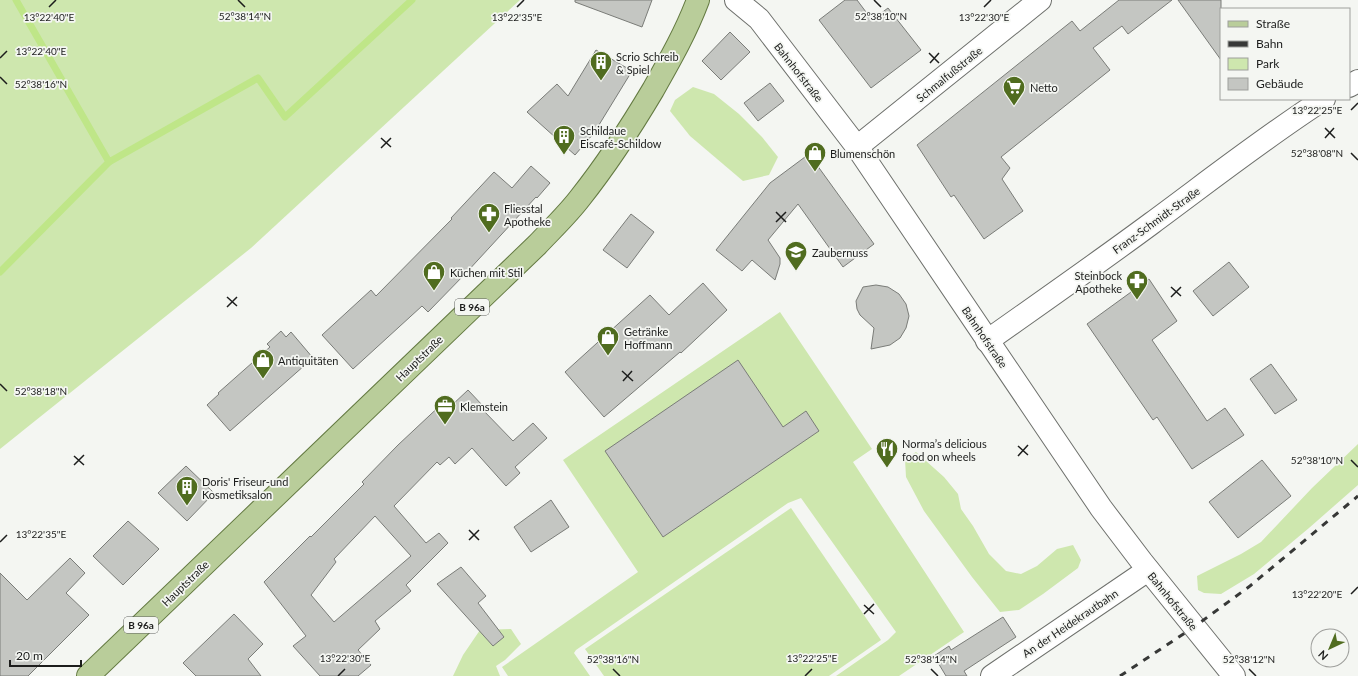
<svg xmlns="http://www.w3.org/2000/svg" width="1358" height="676" viewBox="0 0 1358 676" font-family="Lato,sans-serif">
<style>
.green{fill:#cee7ae}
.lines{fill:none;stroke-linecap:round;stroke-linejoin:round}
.stream{stroke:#bfe688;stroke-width:7}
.building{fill:#c4c6c2;stroke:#7a7c78;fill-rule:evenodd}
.street-casing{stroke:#6e706c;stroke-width:24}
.secondary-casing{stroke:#6e706c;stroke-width:24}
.primary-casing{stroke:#647a42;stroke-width:24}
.street{stroke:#fff;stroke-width:22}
.secondary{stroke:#fff;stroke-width:22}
.primary{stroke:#b9cd9a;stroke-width:22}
.rail{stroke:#373837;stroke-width:3;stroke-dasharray:7 7;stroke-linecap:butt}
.ticks{fill:none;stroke:#1c1d1c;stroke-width:1.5}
.labels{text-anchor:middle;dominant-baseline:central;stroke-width:3.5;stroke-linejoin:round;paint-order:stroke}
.shield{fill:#f4f6f2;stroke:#5d5e5c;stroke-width:1}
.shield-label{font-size:10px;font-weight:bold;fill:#1c1d1c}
.poi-label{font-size:11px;fill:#1c1d1c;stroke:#f4f6f2;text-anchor:start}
.street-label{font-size:11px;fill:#1c1d1c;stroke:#f4f6f2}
.ticks-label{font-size:10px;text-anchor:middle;fill:#1c1d1c;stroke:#f4f6f2;stroke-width:3.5;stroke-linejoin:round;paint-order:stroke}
</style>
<rect width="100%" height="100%" fill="#f4f6f2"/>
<g class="green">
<path d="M0,0H520L251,248L0,449Z"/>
<path d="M693,87L714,94L739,114L762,137L778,157L769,175L743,181L690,136L670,111L675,100Z"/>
<path d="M780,312L872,449L853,462L964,632L899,676H836L888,640L896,632L801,498L788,503L576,650L574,653L590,676H508L502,667L638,572L563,460Z"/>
<path d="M1358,444V485L1309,528L1254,574L1221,594L1204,593L1198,590L1197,576L1241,554L1261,542L1312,488Z"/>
<path d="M916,452L944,477L958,494L961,509L973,526L989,554L1006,571L1021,574L1037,566L1057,549L1073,545L1081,560L1078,568L1043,594L1019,610L1000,612L972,577L924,511L906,477L905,459Z"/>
<path d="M791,508L881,640L829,676H604L585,649Z"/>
<path d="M511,629L521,644L505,660L496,666L500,676H453L463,655L480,630Z"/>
</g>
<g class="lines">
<g class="stream">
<path d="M16,0L109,162L258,78L285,117L412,0"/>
<path d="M0,272L109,162"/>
</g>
</g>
<g class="building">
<path d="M575,0H652L642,27L575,2Z"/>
<path d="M845,0H857L872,20L888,8L921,50L871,88L819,20Z"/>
<path d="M1119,0H1172L1128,34L1122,26L1093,48L1110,70L1001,157L1010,168L1002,179L1023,211L984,239L954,195L951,197L917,145L1072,21L1080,31Z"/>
<path d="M1178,0H1221V60Z"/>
<path d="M730,32L750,52L721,80L702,61Z"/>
<path d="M596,50L632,71L594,133L575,155L527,112L557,84L568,96Z"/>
<path d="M770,83L784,101L758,121L744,103Z"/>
<path d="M809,154L874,244L843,267L798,204L768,240L780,258V264L775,280L752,260L742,271L716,250L770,183Z"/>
<path d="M531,166L550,183L537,198L536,197L466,273L428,312L422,306L353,369L322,335L371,290L376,296L452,219L451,218L494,172L512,188Z"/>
<path d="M631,214L654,232L627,268L603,250Z"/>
<path d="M1229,262L1249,287L1213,316L1193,291Z"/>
<path d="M1149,279L1177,321L1152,340L1207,421L1225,408L1244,435L1192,469L1157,417L1153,420L1087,324Z"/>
<path d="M703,283L727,310L681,353L680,352L604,417L565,372L650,295L669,315Z"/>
<path d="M876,285L888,287L899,294L906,304L909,316L906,328L900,338L890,345L871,349L874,328L860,315L857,309L856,301L863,287Z"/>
<path d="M281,331L286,337L291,332L313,358L230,431L207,405L219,394L218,393L270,347L267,344Z"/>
<path d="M738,360L783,427L806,411L819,431L663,537L605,451Z"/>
<path d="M1271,364L1297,400L1275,414L1250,379Z"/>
<path d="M468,390L484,407L482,409L513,441L533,423L547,438L515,467L520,473L506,486L472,448L455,464L449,457L440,465L437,462L394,506L426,543L439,533L448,543L406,585L411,591L375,621L380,629L358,650L371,665L358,676H320L293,646L306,636L264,582L310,536L311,537L364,484L362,482L398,445L445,401L451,406ZM375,516L411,556L334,622L311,595L336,562L334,559Z"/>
<path d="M1262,460L1291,496L1238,538L1209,502Z"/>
<path d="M186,466L214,493L187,521L158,493Z"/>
<path d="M551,500L569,527L531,552L514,527Z"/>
<path d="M128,521L159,549L123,585L93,556Z"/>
<path d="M70,558L85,573L66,593L89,615L28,676H0V573L27,600Z"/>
<path d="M461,567L486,596L478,603L504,637L493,646L437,584Z"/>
<path d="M234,614L263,644L248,659L261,676H196L183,663Z"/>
<path d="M1003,617L1016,637L964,671L967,676H946L934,656L949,646L951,650Z"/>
</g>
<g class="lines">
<g class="street-casing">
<g id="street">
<path d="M1349,86L1358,81"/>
<path d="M857,147L1040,0"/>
<path d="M987,341C1042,302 1098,263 1152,223C1209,181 1265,137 1324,99"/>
<path d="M992,676L1148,570"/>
</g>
</g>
<g class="secondary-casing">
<path id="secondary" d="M736,0L759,19L857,147L1101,508L1142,562L1234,676"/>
</g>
<g class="primary-casing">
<path id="primary" d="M88,676L537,245C551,230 567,215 580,198C607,164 631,127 653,90C670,60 686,32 698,0"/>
</g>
<use href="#street" class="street"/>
<use href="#secondary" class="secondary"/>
<use href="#primary" class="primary"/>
<path class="rail" d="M1120,676L1194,627L1250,586L1358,496"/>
</g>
<path class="ticks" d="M238,0L245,7M874,0L881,7M49,7L56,0M517,7L524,0M984,7L991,0M929,53L939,63M0,58L7,51M930,63L939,53M0,77L7,84M1351,110L1358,103M1325,128L1335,138M381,138L391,147M1325,138L1334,128M381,148L391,138M1351,153L1358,160M776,212L786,222M776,222L786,212M1171,287L1181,296M227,297L237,306M1171,297L1181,287M227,307L237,297M622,371L633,381M623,381L632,371M0,384L7,391M1018,446L1028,455M74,456L84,465M1018,456L1028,445M1351,460L1358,467M74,465L84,455M469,530L479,540M469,540L479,530M0,542L7,535M1351,594L1358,587M864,605L874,614M864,614L874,604M613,669L620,676M931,669L938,676M1249,669L1256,676M338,676L345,669M805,676L812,669"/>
<defs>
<g id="building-pin" transform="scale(1.15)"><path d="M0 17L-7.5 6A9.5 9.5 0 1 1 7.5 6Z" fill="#506c1f" stroke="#f4f6f2"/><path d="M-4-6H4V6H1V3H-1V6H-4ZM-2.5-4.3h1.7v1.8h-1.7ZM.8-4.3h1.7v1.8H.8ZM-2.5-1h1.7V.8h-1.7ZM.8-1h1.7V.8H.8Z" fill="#fff"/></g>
<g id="supermarket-pin" transform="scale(1.15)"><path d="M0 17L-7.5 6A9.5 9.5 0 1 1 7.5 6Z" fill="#506c1f" stroke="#f4f6f2"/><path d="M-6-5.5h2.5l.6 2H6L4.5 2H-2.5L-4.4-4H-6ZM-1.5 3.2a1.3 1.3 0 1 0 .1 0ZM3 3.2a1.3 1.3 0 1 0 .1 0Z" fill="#fff"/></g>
<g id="shop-pin" transform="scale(1.15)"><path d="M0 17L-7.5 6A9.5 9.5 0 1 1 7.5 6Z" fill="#506c1f" stroke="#f4f6f2"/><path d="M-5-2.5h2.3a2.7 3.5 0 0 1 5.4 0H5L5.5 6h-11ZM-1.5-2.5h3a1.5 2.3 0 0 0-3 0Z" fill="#fff"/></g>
<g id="pharmacy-pin" transform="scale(1.15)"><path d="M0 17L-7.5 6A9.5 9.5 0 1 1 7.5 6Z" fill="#506c1f" stroke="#f4f6f2"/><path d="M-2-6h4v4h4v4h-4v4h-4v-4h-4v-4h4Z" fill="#fff"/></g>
<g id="school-pin" transform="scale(1.15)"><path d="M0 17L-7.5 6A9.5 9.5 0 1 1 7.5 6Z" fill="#506c1f" stroke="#f4f6f2"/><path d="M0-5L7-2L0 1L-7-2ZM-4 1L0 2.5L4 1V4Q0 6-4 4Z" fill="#fff"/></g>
<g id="office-pin" transform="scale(1.15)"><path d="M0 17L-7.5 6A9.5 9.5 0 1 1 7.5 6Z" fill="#506c1f" stroke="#f4f6f2"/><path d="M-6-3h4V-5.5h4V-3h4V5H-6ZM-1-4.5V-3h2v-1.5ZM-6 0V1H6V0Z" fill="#fff"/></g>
<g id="restaurant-pin" transform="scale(1.15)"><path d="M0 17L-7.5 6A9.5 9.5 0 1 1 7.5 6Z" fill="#506c1f" stroke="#f4f6f2"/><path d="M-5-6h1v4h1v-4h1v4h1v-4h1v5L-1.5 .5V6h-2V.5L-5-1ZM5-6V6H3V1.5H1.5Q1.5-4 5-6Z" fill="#fff"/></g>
</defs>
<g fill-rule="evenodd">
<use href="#building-pin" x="601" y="62"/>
<use href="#supermarket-pin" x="1014" y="87"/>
<use href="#building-pin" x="564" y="136"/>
<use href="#shop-pin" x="815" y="153"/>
<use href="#pharmacy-pin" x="489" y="214"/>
<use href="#school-pin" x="796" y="252"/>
<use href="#shop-pin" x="434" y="272"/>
<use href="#pharmacy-pin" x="1137" y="281"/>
<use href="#shop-pin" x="608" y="337"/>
<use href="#shop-pin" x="263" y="360"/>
<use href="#office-pin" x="445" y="406"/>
<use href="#restaurant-pin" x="887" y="449"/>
<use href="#building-pin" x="187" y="487"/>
</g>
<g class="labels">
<g class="shield">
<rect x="455" y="299" width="34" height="16" rx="3"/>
<rect x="124" y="617" width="34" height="16" rx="3"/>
</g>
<g class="shield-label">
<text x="472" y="307">B 96a</text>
<text x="141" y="625">B 96a</text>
</g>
<g class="poi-label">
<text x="616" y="56">Scrio Schreib<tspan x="616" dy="13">&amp; Spiel</tspan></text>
<text x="1030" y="87">Netto</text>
<text x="580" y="130">Schildaue<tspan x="580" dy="13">Eiscafé-Schildow</tspan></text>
<text x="830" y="153">Blumenschön</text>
<text x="504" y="208">Fliesstal<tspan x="504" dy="13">Apotheke</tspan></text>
<text x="812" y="252">Zaubernuss</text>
<text x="450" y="272">Küchen mit Stil</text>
<text x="1122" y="275" text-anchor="end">Steinbock<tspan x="1122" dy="13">Apotheke</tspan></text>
<text x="624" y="331">Getränke<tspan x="624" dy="13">Hoffmann</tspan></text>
<text x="278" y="360">Antiquitäten</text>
<text x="460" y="406">Klemstein</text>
<text x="902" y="443">Norma’s delicious<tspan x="902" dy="13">food on wheels</tspan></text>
<text x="202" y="481">Doris' Friseur-und<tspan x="202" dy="13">Kosmetiksalon</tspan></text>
</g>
<g class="street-label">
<text transform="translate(799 72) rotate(52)">Bahnhofstraße</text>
<text transform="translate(949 74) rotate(-39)">Schmalfußstraße</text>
<text transform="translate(1156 220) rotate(-36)">Franz-Schmidt-Straße</text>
<text transform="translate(985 337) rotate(56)">Bahnhofstraße</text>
<text transform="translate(419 358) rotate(-44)">Hauptstraße</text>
<text transform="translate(185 583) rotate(-44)">Hauptstraße</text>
<text transform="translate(1173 601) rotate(51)">Bahnhofstraße</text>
<text transform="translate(1070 623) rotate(-34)">An der Heidekrautbahn</text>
</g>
</g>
<g class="ticks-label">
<text x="245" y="20">52°38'14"N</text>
<text x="881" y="20">52°38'10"N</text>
<text x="517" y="21">13°22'35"E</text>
<text x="49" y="21">13°22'40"E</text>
<text x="984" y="21">13°22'30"E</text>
<text x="41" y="55">13°22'40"E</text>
<text x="41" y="88">52°38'16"N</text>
<text x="1317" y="114">13°22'25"E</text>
<text x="1317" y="157">52°38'08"N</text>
<text x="41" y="395">52°38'18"N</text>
<text x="1317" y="464">52°38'10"N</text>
<text x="41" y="538">13°22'35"E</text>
<text x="1317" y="598">13°22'20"E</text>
<text x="345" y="662">13°22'30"E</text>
<text x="812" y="662">13°22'25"E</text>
<text x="613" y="663">52°38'16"N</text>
<text x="931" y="663">52°38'14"N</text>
<text x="1249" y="663">52°38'12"N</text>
</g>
<rect x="1220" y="8" width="130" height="92" fill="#f4f6f2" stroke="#9e9f9c"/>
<rect x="1228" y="21" width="20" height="6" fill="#b9cd9a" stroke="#9e9f9c"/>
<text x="1256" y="28" font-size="12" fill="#1c1d1c">Straße</text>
<rect x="1228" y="41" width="20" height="6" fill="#373837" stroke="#9e9f9c"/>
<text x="1256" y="48" font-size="12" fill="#1c1d1c">Bahn</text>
<rect x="1228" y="58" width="20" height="12" fill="#cee7ae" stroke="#9e9f9c"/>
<text x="1256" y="68" font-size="12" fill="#1c1d1c">Park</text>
<rect x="1228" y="78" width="20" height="12" fill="#c4c6c2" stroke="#9e9f9c"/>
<text x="1256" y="88" font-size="12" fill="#1c1d1c">Gebäude</text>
<g transform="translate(1330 648) rotate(224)"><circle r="19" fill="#f4f6f2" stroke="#9e9f9c"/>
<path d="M0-3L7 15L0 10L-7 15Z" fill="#506c1f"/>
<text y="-6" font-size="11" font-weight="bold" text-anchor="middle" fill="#1c1d1c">N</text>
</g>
<path d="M10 660v6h71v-6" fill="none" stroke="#1c1d1c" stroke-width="2"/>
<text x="16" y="660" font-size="12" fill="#1c1d1c" stroke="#f4f6f2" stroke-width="3" paint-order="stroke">20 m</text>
</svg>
